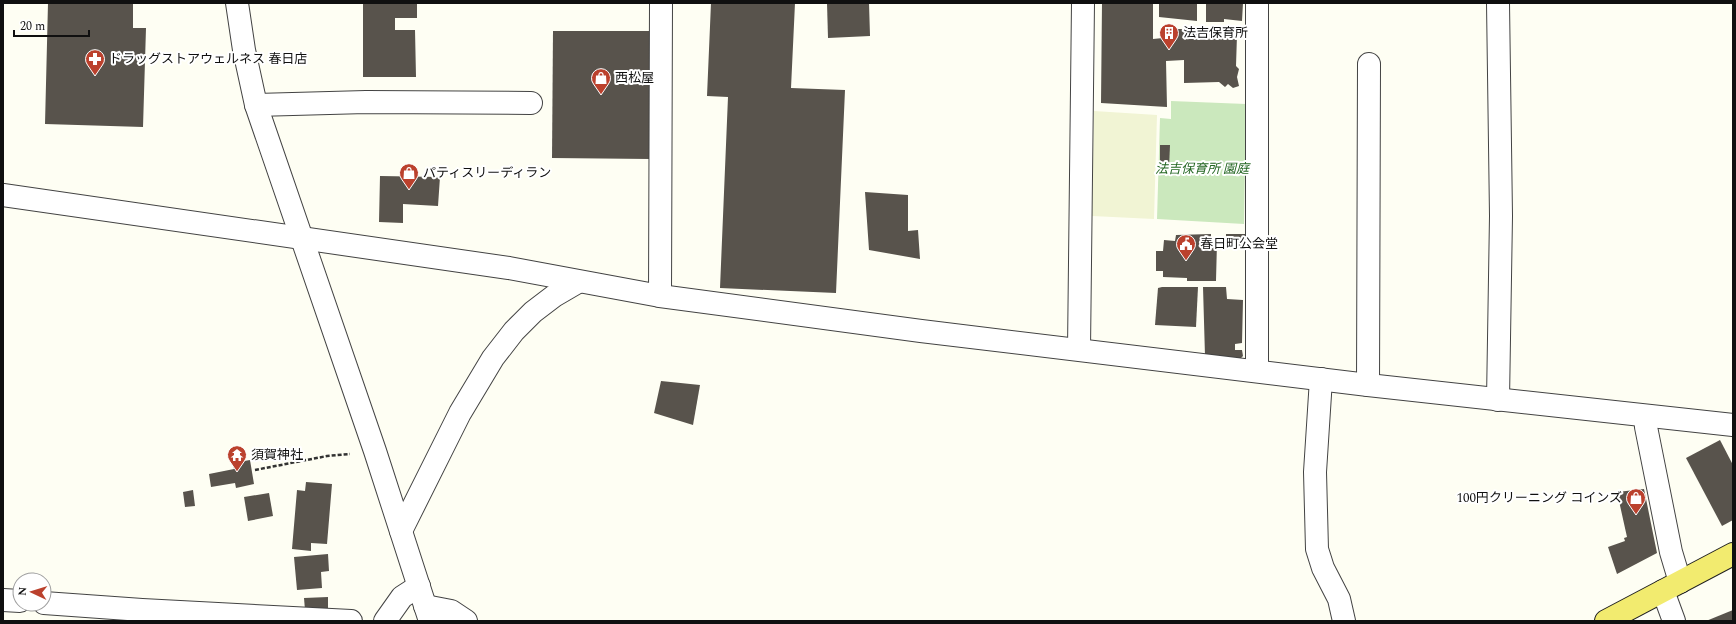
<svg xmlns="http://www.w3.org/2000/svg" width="1736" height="624" viewBox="0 0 1736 624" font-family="Spectral,'Noto Sans JP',serif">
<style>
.farmland{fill:#f1f4d4}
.green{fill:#cbe8bd}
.building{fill:#58534c}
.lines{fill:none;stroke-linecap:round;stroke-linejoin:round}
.minor-casing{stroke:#434343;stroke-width:24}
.major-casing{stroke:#212121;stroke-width:24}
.path{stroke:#323232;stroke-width:2.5;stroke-dasharray:4 2;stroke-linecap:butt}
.minor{stroke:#fff;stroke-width:22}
.major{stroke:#f2eb6f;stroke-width:22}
.labels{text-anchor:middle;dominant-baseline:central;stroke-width:4;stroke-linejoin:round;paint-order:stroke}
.poi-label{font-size:13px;fill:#101010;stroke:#fff;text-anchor:start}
.park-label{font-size:13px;font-style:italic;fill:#236622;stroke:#fff}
</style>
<rect width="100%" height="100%" fill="#fefef3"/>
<path class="farmland" d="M1094,111L1157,115L1154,219L1092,216Z"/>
<path class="green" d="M1171,101L1246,104L1244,224L1157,219L1160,118L1171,119Z"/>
<g class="building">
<path d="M48,3H133V28H146L143,127L45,124Z"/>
<path d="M363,3H417V18H395V30H415L416,77H363Z"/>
<path d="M711,3H795L791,88L845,90L836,293L720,288L728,97L707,96Z"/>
<path d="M827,3H869L870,36L828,38Z"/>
<path d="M1102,3H1153V39L1163,38L1164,29H1217L1216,36L1237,35L1236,66L1239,69L1237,77L1239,86L1233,88L1228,84L1225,87L1219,82L1184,83V60L1166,61L1167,107L1101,103Z"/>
<path d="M1159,3H1197V21L1159,17Z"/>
<path d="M1206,3H1243L1242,21L1224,19V22H1206Z"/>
<path d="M553,31H650V159L552,158Z"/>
<path d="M1160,145H1170L1169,168H1160Z"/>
<path d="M380,176L440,177L438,206L403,204V223L379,222Z"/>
<path d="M865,192L908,195V231L918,230L920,259L869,250Z"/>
<path d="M1211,234V242H1217L1216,281H1187V278L1163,277V271H1156V251H1163L1164,240L1175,241L1176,235Z"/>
<rect x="1226" y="234" width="20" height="12"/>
<path d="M1162,287H1198L1196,327L1155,325L1158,288Z"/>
<path d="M1203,287H1226L1227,299L1243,300L1242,343L1235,344V350H1242L1243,356L1239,360L1205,356Z"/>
<path d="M661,381L700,385L693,425L654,413Z"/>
<path d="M1720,440L1733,465V520L1722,526L1686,458Z"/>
<path d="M250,460L254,484L236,488L235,483L211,487L209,474L234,469L233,463Z"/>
<path d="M306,482L332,484L327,544L311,543V551L292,549L297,490L305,491Z"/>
<path d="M1644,489L1657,553L1617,574L1608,547L1625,541L1624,538L1627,537L1617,492Z"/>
<path d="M193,490L195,506L185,507L183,492Z"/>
<path d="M269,493L273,516L248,521L244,497Z"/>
<path d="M328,554L329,571L321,572L322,588L297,590L294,557Z"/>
<path d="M328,597V609L305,610L304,598Z"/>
<path d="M1733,610V621H1706Z"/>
</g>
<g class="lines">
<g class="minor-casing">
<g id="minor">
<path d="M237,3L244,50L256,105L375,451L430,621"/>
<path d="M1257,3V371"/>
<path d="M256,105L366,102L531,103"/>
<path d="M3,195L509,268L660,296L921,331L1368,385L1733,425"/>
<path d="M660,296L661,3"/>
<path d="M1079,349L1083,3"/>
<path d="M1321,379L1315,472L1317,549L1323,568L1339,599L1344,621"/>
<path d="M1368,385L1369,64"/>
<path d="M1498,400L1501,216L1498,3"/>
<path d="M1645,417L1646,427L1671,552L1680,582"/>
<path d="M401,531L460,413L493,358L514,331L533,312L554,296L578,282"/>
<path d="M1663,591L1674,621"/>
<path d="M3,600L20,601"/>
<path d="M44,603L142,610L351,621"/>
<path d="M425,606L451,611L466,621"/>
<path d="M385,621L402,597L419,586"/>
</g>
</g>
<g class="major-casing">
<path id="major" d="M1606,621L1733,554"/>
</g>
<path class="path" d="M255,470L327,456L350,454"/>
<use href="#minor" class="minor"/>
<use href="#major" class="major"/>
</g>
<defs>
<g id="building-pin" transform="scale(1)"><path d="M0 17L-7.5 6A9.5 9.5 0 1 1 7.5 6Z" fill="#bb412d" stroke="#fff"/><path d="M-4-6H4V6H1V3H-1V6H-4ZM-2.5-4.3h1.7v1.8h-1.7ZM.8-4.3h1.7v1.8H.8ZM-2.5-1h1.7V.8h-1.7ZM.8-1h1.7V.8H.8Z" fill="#fff"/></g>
<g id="pharmacy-pin" transform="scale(1)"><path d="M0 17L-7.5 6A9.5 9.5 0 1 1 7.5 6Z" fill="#bb412d" stroke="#fff"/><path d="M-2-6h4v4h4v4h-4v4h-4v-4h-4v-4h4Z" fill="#fff"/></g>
<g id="shop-pin" transform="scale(1)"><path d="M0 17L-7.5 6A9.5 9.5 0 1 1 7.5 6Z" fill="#bb412d" stroke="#fff"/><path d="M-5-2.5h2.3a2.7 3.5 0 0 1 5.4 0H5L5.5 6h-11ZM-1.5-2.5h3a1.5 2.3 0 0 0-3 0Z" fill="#fff"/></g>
<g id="civic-pin" transform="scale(1)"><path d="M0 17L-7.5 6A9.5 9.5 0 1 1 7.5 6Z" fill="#bb412d" stroke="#fff"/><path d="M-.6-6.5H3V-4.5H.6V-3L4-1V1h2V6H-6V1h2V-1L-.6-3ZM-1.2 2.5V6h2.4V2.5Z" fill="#fff"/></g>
<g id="temple-pin" transform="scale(1)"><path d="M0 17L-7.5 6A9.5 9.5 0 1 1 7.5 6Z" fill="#bb412d" stroke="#fff"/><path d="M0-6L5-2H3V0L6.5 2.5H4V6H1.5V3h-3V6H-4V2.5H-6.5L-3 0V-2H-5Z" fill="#fff"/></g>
</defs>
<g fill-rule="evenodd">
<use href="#building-pin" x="1169" y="33"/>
<use href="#pharmacy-pin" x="95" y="59"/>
<use href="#shop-pin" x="601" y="78"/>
<use href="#shop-pin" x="409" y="173"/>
<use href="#civic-pin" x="1186" y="244"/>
<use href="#temple-pin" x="237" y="455"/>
<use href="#shop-pin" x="1636" y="498"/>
</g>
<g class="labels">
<g class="poi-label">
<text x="1183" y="33">法吉保育所</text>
<text x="109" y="59">ドラッグストアウェルネス 春日店</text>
<text x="615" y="78">西松屋</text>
<text x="423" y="173">パティスリーディラン</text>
<text x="1200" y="244">春日町公会堂</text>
<text x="251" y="455">須賀神社</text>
<text x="1622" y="498" text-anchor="end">100円クリーニング コインズ</text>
</g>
<g class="park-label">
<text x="1202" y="169">法吉保育所 園庭</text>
</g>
</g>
<rect width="1736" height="624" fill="none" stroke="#101010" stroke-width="8"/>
<g transform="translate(32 592) rotate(274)"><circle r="19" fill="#ffffff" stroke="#9f9f9f"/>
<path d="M0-3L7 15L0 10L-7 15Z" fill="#bb412d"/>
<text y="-6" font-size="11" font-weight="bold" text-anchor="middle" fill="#101010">N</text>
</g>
<path d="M14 30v6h75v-6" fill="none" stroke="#101010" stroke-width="2"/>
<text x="20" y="30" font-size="12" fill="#101010" stroke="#ffffff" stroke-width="3" paint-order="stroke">20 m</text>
</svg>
